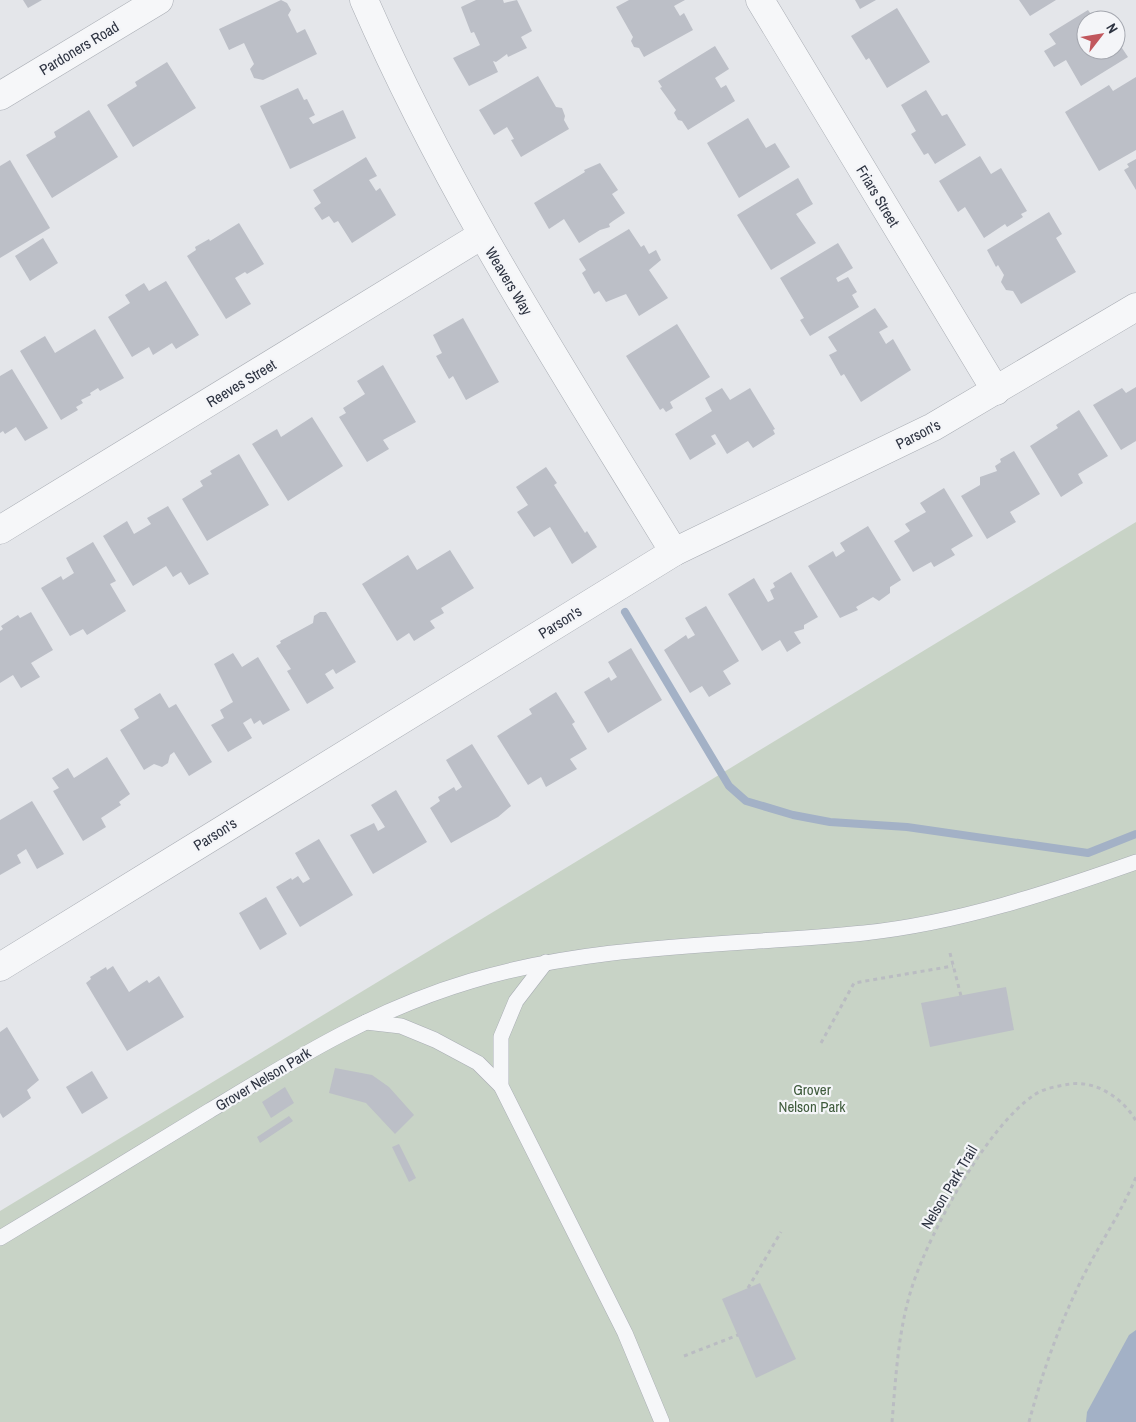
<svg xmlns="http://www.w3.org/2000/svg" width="1136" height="1422" viewBox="0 0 1136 1422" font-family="'Archivo Narrow',sans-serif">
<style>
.green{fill:#c8d3c6}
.water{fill:#a3b1c6}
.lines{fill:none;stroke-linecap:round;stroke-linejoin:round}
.stream{stroke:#a3b1c6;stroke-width:8}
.building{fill:#bcbfc7}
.lane-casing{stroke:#a9adb4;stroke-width:16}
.street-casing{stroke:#a9adb4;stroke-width:29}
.path{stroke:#babcc2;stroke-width:3;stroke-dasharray:4 4;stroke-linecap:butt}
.lane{stroke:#f6f7f9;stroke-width:15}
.street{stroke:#f6f7f9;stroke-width:28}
.labels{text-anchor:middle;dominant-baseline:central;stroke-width:4.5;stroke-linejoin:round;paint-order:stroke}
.street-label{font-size:15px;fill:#2d3341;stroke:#f4f5f8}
.park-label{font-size:15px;fill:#3f5b3c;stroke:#f4f5f8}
</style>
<rect width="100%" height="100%" fill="#e4e6ea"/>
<path class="green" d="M1136,522V1422H0V1211Z"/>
<path class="water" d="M1136,1330V1422H1086L1087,1412L1129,1335Z"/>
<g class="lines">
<path class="stream" d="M625,612L729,786L746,801L793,815L830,822L907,827L1088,853L1136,834"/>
</g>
<g class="building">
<path d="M23,0H42L28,8Z"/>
<path d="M281,0L287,3L291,10L288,15L297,33L305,29L317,54L263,80L254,78L250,69L254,64L244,43L229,50L219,29Z"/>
<path d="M476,0H503L504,3L517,0L532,31L521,37L527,48L508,57L507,54L496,62L493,61L498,72L469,86L453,58L480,45L474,32L471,33L461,7Z"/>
<path d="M629,0H685L674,6L680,16L684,13L693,30L644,57L639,48L634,47L631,41L633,37L616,7Z"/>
<path d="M855,0H876L860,9Z"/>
<path d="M1019,0H1056L1030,16Z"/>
<path d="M897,8L930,62L887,88L869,58L866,60L851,36Z"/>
<path d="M1088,10L1095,20H1086V50H1116V39L1128,57L1081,86L1066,60L1054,67L1044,51L1056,44L1049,34Z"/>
<path d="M715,46L729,69L715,78L721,88L726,85L735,101L688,130L682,121L678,120L674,113L676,110L660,88L662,87L658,81Z"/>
<path d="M167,62L196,108L133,147L107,105L137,86L135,82Z"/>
<path d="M538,76L556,107L562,108L565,116L564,120L569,129L521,157L511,140L514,139L507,127L494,135L479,110Z"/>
<path d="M1136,77V150L1099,171L1065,112L1109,85L1113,91Z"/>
<path d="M298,88L304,100L307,99L315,115L309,118L313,124L343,110L356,138L290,169L260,106Z"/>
<path d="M926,90L942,116L947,114L966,145L935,164L928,153L924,155L911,134L916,131L901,105Z"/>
<path d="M89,110L118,157L52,198L26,155L56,137L54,132Z"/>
<path d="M748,118L766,148L775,143L790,167L739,198L707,143Z"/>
<path d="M980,156L991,174L1001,168L1027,211L1021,214L1023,217L1007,227L1005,224L984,238L965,207L958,212L939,181Z"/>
<path d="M366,157L377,176L369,180L376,191L380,188L396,215L352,243L338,221L334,223L329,216L322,220L314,208L321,203L313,190Z"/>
<path d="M1136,159V190L1124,170L1129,167L1127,164Z"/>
<path d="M10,160L50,228L0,258V166Z"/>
<path d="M600,163L618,190L612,194L625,213L613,221L609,224L610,227L600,230L579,243L564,219L549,229L534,203L585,172L584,170Z"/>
<path d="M798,178L813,204L796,214L816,243L771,270L737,215Z"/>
<path d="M1049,212L1062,234L1056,238L1076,272L1021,304L1013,291L1006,290L1001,282L1004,275L998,265L996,267L987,250Z"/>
<path d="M239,223L264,264L247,274L245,272L235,278L251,304L226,319L187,256L196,250L195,247L209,239L210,241Z"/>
<path d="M629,229L641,247L644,245L649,254L656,250L661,260L649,270L668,298L639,316L626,294L606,302L599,291L594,294L582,273L586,270L579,259Z"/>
<path d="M43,238L58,263L30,281L15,256Z"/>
<path d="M838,243L853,268L836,278L838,282L848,277L857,292L852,295L859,307L810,336L800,320L804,318L780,278Z"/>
<path d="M166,281L199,335L176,349L172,343L153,355L149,347L132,357L108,317L130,303L125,295L144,283L149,291Z"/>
<path d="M875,308L888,327L879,332L886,344L893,339L911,370L861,402L844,374L841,376L829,355L837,351L828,337Z"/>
<path d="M463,318L499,382L466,400L453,376L449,379L436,356L442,353L433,335Z"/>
<path d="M677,324L710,377L670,402L673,408L666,412L663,408L660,410L626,356Z"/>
<path d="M95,329L124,378L100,391L98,388L90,393L91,395L81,400L83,403L76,407L78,410L61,420L20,351L45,336L55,353Z"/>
<path d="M383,365L416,422L383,440L389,449L367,462L339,417L346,413L343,408L365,394L357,381Z"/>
<path d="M12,369L48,428L25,441L16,427L5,434L3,431L0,433V376Z"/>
<path d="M1136,387V441L1121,450L1093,405L1122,388L1126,393Z"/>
<path d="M722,388L730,400L750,388L775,429L773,430L775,434L753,448L748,441L727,454L715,434L711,436L716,444L690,460L675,434L712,411L705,398Z"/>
<path d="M1079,410L1108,456L1078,474L1083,483L1061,497L1030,446L1058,428L1056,425Z"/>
<path d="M312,417L343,466L288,501L252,444L277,429L281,437Z"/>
<path d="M1014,451L1040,494L1010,512L1016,522L987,539L961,496L980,485V477L997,471L995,466L1001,462L1000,459Z"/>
<path d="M239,454L269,505L207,541L182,499L203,486L200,481L212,474L210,471Z"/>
<path d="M546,467L557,483L554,485L585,533L587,531L597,547L572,564L550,527L534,537L517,512L528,505L516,487Z"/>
<path d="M944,488L973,536L951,549L955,555L934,567L931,562L913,572L894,541L910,531L905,524L926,512L920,503Z"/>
<path d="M168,506L209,574L189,585L181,572L173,577L166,566L133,586L103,536L127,521L134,534L151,524L147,518Z"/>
<path d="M868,526L901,580L890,587V593L879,601L873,597L856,607L858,610L840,618L808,566L833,551L836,557L845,551L840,543Z"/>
<path d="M93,542L116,581L110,584L126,611L87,635L83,629L70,636L41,588L61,576L63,580L74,573L66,558Z"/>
<path d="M450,550L474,588L441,608L444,613L430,621L435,628L414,641L409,633L397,641L362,584L408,555L417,570Z"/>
<path d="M791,572L818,617L804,625V629L794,632L801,643L787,652L780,640L762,651L728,594L754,578L768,602L774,599L770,590L775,587L773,583Z"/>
<path d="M706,606L739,661L723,671L731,684L709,697L702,686L690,693L664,650L686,635L688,639L695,635L685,618Z"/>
<path d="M31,612L53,650L31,663L40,677L21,688L13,675L0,683V631L3,629L1,626L18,615L20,618Z"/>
<path d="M320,612H326L356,662L336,674L333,669L325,674L334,688L307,704L287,671L291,669L276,646L281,643L280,641L313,623L314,616Z"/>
<path d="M631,648L662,700L608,733L584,692L609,677L611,681L617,677L608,662Z"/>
<path d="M233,653L242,667L258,657L290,710L263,725L260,720L254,724L251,718L243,723L252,738L228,752L211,725L224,718L220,710L233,702L214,664Z"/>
<path d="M556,692L575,722L572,724L587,749L570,759L577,769L546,787L541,777L528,785L497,736L532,714L529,709Z"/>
<path d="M160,693L169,708L176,704L212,762L189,776L174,752L170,755L168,763L162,767L154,764L144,770L120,730L139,718L134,709Z"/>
<path d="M472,744L511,806L498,817L451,843L430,808L440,801L438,797L454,787L456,791L462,787L446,760Z"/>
<path d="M107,757L130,794L119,802L121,805L101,818L106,827L83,841L53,791L59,788L52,778L68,768L74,778Z"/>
<path d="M396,790L427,842L373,874L350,835L374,823L378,831L385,827L371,805Z"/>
<path d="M32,801L64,854L37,869L26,849L17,855L21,863L0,875V820Z"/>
<path d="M319,839L353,895L300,927L276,887L291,878L292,880L298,876L303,883L310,879L295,853Z"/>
<path d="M266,897L287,934L260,950L239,913Z"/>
<path d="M113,966L129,992L147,980L149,983L159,976L184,1017L127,1051L86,983L91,979L90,977L106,967L107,970Z"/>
<path d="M1006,987L1014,1030L930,1047L921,1003Z"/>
<path d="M7,1027L39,1080L27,1090L31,1098L3,1118L0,1113V1032Z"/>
<path d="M335,1068L372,1075L389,1087L414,1115L395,1134L366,1103L329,1093Z"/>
<path d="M92,1071L108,1098L82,1114L66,1087Z"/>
<path d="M285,1087L294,1103L271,1118L262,1102Z"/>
<path d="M289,1116L293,1121L260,1143L257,1137Z"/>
<path d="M399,1144L416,1178L409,1182L392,1147Z"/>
<path d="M760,1283L796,1359L756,1378L722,1299Z"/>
</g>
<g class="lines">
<g class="lane-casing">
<g id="lane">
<path d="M546,962L516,1001L501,1037V1086L625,1333L662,1422"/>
<path d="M366,1022L401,1026L435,1040L478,1063L501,1086"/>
<path d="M0,1238C70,1196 139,1154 209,1111C295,1059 373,1010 471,981C597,943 734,946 864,933C958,923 1048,893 1136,862"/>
</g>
</g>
<g class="street-casing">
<g id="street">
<path d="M364,0C448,194 564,372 674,552"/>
<path d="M760,0L996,391"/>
<path d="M0,96L159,0"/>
<path d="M0,530L482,235"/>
<path d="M0,967L674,552L933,427L1136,307"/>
</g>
</g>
<g class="path">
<path d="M950,953L961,996"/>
<path d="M821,1043L854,983L953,966"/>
<path d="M748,1288L781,1232"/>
<path d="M684,1356L738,1335"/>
<path d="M892,1422C896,1376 898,1329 913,1284C931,1230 987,1127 1034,1095C1044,1088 1059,1086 1070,1084C1096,1080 1124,1099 1136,1121"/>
<path d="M1029,1422C1041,1377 1057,1331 1077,1289C1095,1250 1120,1216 1136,1177"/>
</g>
<use href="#lane" class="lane"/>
<use href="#street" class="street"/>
</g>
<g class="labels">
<g class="street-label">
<text transform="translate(79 48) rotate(-31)">Pardoners Road</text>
<text transform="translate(878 196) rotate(59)">Friars Street</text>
<text transform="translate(509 281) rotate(59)">Weavers Way</text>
<text transform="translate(241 383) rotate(-31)">Reeves Street</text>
<text transform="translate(918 434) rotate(-27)">Parson's</text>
<text transform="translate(560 622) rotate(-32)">Parson's</text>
<text transform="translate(215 834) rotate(-32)">Parson's</text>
<text transform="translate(263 1079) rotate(-31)">Grover Nelson Park</text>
<text transform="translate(949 1187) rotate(-59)">Nelson Park Trail</text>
</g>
<g class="park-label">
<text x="812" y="1089">Grover<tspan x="812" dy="17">Nelson Park</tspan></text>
</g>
</g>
<g transform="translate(1101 35) rotate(59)"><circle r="24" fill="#f4f5f8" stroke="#a4a7af"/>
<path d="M0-4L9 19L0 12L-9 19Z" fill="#c1575d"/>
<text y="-8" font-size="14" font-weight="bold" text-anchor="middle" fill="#2d3341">N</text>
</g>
</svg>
